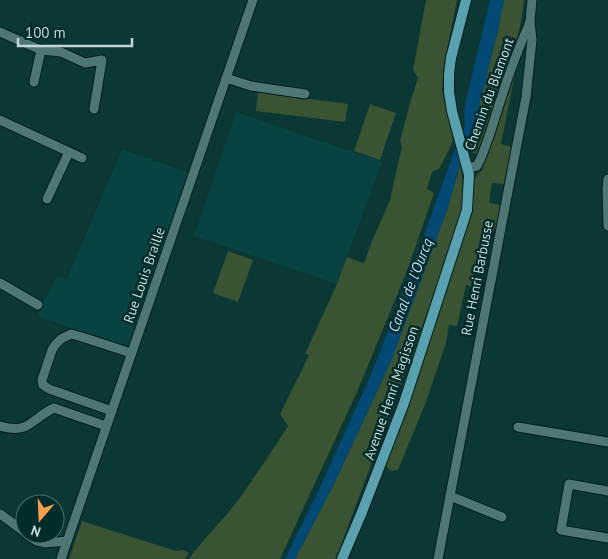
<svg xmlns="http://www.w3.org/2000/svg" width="608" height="559" viewBox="0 0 608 559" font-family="'PT Sans',sans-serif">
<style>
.built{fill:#084341}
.green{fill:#395333}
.water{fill:#024973}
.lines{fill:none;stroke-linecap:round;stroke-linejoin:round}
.minor-casing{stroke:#001d1c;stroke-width:11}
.major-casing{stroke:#001d1c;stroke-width:12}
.minor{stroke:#4d7674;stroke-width:9}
.major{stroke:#5aa1af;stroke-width:10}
.labels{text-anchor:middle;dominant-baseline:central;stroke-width:5;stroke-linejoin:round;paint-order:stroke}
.street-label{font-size:14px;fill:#c2d7d6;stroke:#002c2b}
.water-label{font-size:15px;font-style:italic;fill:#bcdcf6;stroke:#002c2b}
</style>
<rect width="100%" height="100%" fill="#0b3735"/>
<g class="built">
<path d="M236,112L382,162L337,284L194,236Z"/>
<path d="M122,149L189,173L130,343L124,347L37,316L57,276L67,279Z"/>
</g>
<g class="green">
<path d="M426,0H457L444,65L442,89L453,140L449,150L439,169L432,172L427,189L434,193L407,271L357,392L280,559H189C204,538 223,520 239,499C256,475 272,451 288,426L280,414L309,355L305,354L337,284L347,257L364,263L372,241L390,200L402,146L400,141L410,103L418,78L413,70Z"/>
<path d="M504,0H524C519,52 497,102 480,152L476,154L472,152L469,143L497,34Z"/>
<path d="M518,58L501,144L512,147L505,184L492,183L489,203L501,205L496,230L484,228L471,286L466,285L457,326L449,325L446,343L426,402L398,470L391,471L384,464L441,309L470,215L474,181L477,175L482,170L502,102Z"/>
<path d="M258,92L348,104L345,122L256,111Z"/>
<path d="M370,104L396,113L380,160L354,151Z"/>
<path d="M460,165C465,186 463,205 458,225L415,347L341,545L335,559H295L335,482L392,359L448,207Z"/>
<path d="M228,251L253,260L238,302L213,293Z"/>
<path d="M82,521L176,551L183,550L189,553L185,559H69Z"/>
</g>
<path class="water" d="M490,0H504L497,34L471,139L459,168L448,207L392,359L335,482L295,559H285L321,485L370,377L410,275L454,152L465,126L464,113L466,100Z"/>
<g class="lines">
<g class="minor-casing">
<g id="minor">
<path d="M0,32L41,50L61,52L85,63L102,60L94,109"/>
<path d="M226,78L251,86L305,94"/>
<path d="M34,82L41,50"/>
<path d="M0,120L82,158"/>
<path d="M467,168L477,166C488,145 493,122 501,99C509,73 519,47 530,22"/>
<path d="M608,179L607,188L608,226"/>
<path d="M47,199L69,152"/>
<path d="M0,283L38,305"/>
<path d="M112,411L49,389L43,385L42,380L52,350L55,345L61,339L71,334L82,337L131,353"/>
<path d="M0,426C7,428 16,430 24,427C34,423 42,413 54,408L106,426"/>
<path d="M518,427L608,442"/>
<path d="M608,491L569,484L561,530L608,538"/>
<path d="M450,496L502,517"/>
<path d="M0,514L25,532"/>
<path d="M27,534L37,541L45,543L67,541"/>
<path d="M61,559L253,0"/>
<path d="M438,559L526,97L532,40L530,22L532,0"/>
</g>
</g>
<g class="major-casing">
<path id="major" d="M342,559L362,512L404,403L467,210L469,175L452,111L449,92V74L451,58L466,0"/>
</g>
<use href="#minor" class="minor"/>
<use href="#major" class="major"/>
</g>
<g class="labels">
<g class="street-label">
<text transform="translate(489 94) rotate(-70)">Chemin du Blamont</text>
<text transform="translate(144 275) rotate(-71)">Rue Louis Braille</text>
<text transform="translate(477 278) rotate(-79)">Rue Henri Barbusse</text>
<text transform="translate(391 393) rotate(-71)">Avenue Henri Magisson</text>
</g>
<g class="water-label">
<text transform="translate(410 285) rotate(-69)">Canal de l'Ourcq</text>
</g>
</g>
<g transform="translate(40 519) rotate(199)"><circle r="24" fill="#002c2b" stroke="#4e706f"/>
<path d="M0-4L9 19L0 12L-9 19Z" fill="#f9a04c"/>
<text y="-8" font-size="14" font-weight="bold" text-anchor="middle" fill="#c2d7d6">N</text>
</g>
<path d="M18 38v8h114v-8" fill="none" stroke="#c2d7d6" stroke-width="2.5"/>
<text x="25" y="38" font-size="15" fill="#c2d7d6" stroke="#002c2b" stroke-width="4" paint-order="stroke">100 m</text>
</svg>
